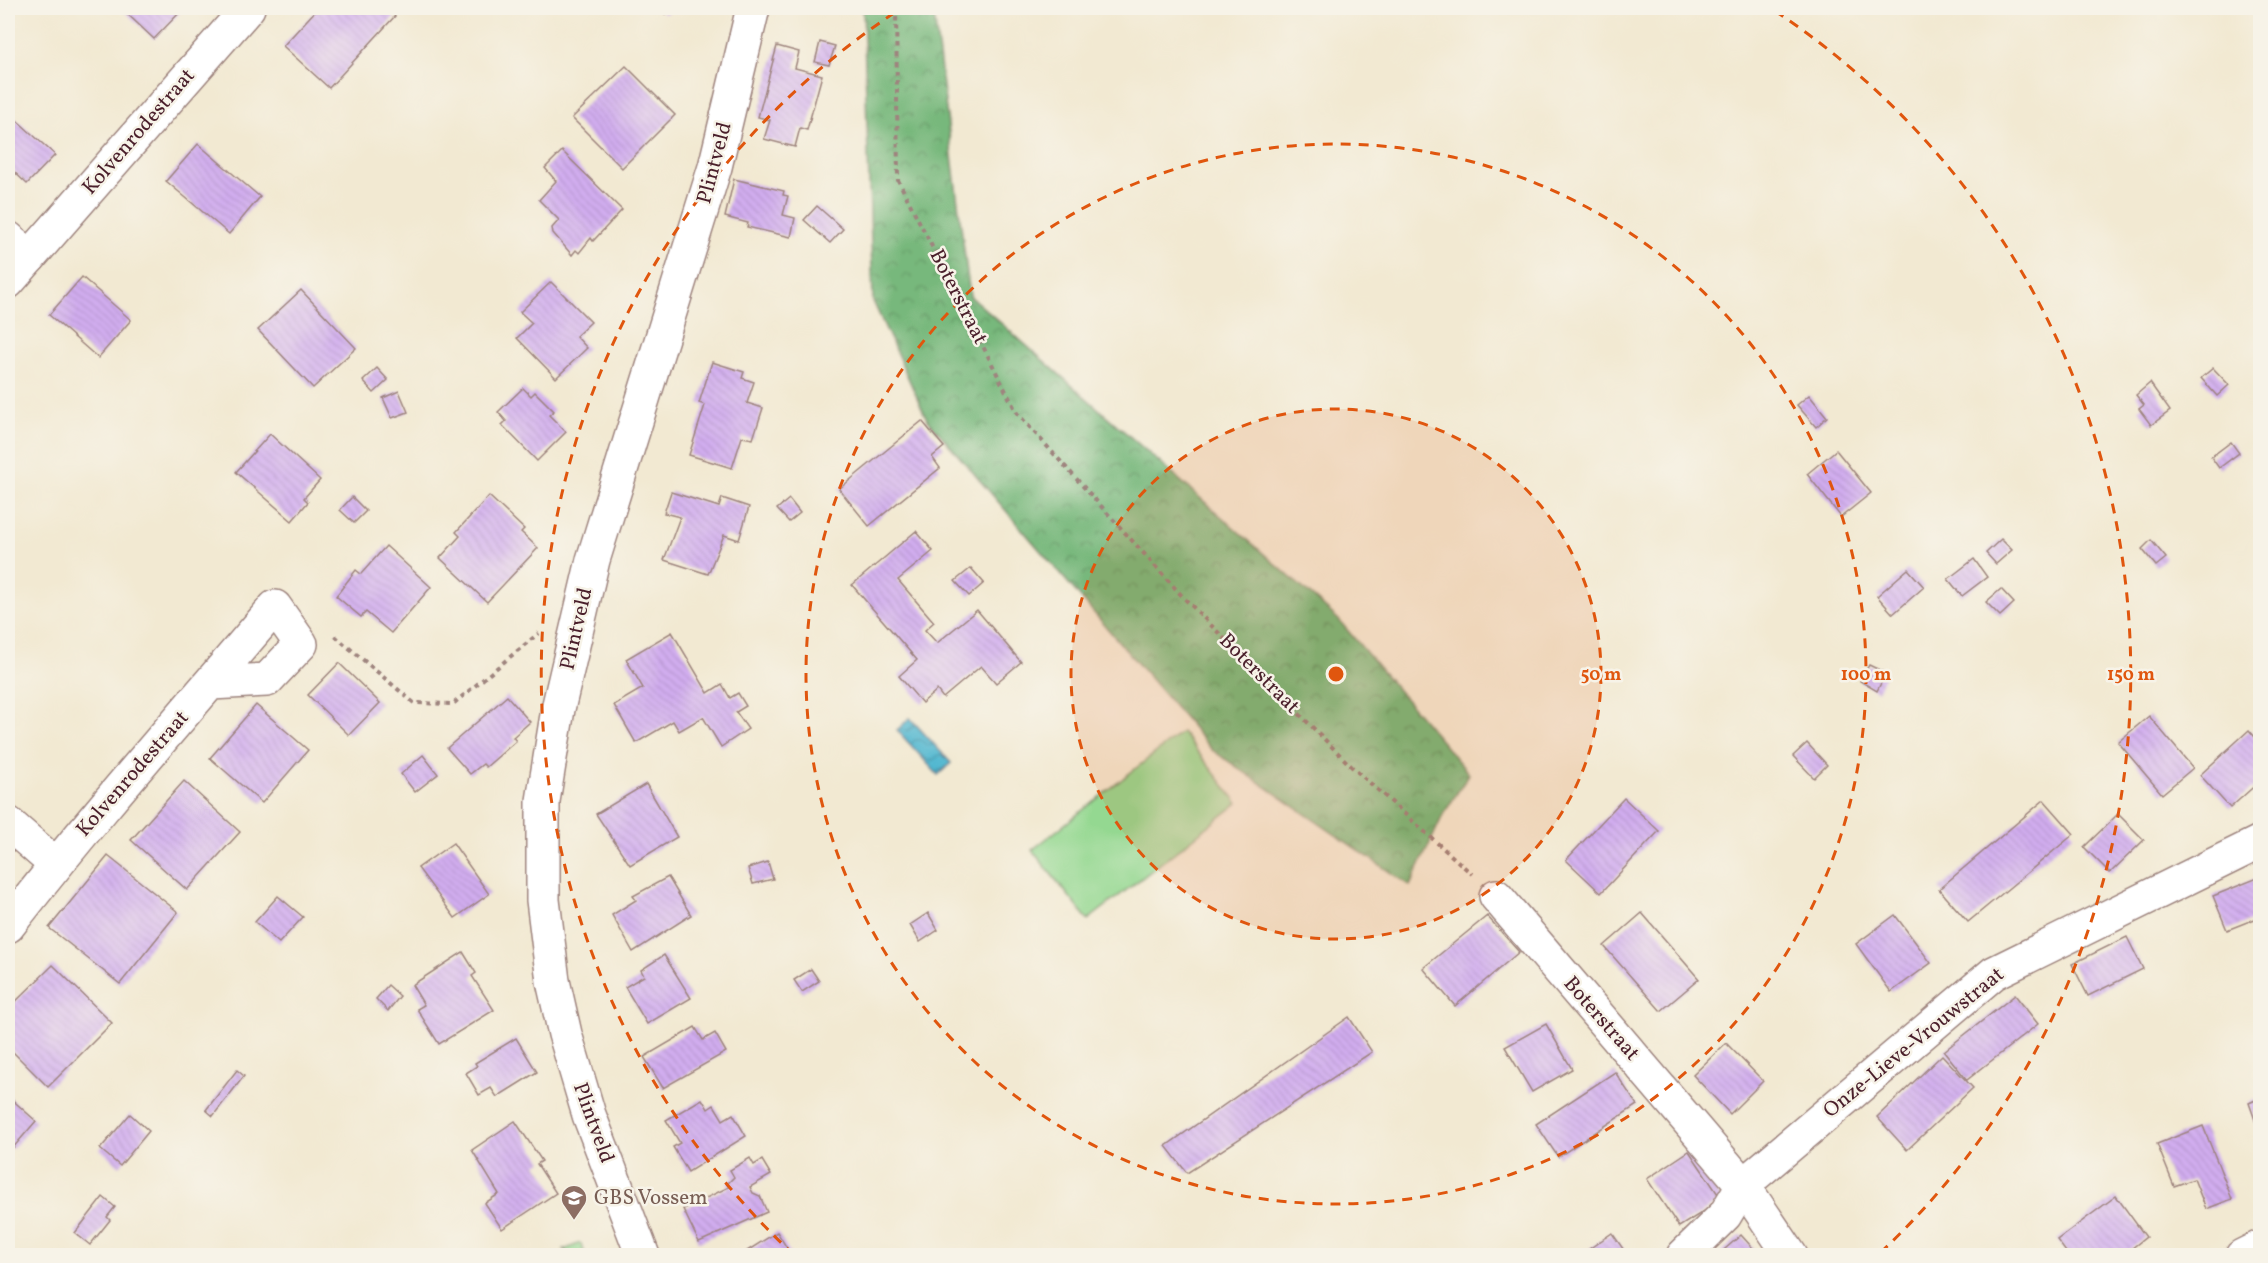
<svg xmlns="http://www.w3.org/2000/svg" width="2268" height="1263" viewBox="0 0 2268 1263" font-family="Vollkorn,serif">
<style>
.forest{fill:url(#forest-crowns);stroke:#606c53;stroke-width:1.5}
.park{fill:url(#park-tufts);stroke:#6f7c5e;stroke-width:1.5}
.pitch{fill:#94d891;stroke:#6f7c5e;stroke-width:1.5}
.water{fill:url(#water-waves);stroke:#4e6b7e;stroke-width:1.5}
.building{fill:url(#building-back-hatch)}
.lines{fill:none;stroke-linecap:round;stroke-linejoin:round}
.minor-casing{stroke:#9e847e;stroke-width:36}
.path{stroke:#9e847e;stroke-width:4;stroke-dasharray:4.5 4.5;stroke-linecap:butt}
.minor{stroke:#fff;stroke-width:33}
.ring{fill:none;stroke:#e0560e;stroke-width:3;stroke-dasharray:10 8}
.labels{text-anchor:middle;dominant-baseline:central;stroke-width:5;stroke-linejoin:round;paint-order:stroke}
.street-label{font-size:21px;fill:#4a1f2b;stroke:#f7f3e8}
.education-label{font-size:21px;fill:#785e54;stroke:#f7f3e8;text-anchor:start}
.centre{fill:#e0560e;stroke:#f7f3e8;stroke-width:3}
.ring-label{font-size:18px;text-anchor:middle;font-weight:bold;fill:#e0560e;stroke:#f7f3e8;stroke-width:5;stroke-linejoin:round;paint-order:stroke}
</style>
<defs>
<pattern id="forest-crowns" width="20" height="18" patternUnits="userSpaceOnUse" patternTransform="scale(1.5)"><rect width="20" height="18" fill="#77b87b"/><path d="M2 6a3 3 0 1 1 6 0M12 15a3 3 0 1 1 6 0" fill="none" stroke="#649565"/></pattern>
<pattern id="park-tufts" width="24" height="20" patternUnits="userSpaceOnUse" patternTransform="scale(1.5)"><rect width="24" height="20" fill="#94d891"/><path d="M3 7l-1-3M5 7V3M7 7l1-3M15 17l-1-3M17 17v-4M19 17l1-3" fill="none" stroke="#81b97d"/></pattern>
<pattern id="water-waves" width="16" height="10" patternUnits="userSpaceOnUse" patternTransform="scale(1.5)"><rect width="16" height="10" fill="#51b7d0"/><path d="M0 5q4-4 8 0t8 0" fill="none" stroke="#4594a9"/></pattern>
<pattern id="building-back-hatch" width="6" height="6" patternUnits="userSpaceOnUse" patternTransform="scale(1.5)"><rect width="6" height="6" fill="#d1adef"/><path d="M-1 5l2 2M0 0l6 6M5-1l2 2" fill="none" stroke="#b594cd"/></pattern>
</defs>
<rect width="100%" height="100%" fill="#f7f3e8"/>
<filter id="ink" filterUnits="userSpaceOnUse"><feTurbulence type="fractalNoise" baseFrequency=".0167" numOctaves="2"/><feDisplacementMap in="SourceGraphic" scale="12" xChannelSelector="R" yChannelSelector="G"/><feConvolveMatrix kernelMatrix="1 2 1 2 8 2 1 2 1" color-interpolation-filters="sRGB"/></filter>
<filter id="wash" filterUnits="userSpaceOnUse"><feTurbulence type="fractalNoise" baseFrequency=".008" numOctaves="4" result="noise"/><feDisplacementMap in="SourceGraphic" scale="24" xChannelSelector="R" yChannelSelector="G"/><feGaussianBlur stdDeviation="1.35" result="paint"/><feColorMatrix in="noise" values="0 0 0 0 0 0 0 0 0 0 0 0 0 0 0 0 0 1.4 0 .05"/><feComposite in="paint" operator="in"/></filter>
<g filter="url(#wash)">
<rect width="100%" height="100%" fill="#f2e9d2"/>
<path class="forest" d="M863,8H933L970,296L1338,619L1469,774L1443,815L1410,886L1212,750L927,419L873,301Z"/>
<path class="park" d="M580,1243L586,1255H567L564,1250Z"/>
<path class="pitch" d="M1182,732L1238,803L1088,920L1032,850Z"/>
<path class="water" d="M910,718L951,763L938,775L897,730Z"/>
<g id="blocks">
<g class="building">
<path d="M121,8H184L154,39Z"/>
<path d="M318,8H385L395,16L329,88L283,46Z"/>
<path d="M657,8H671L665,14Z"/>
<path d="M820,42L835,46L829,65L815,62Z"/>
<path d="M777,46L799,52L795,68L822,75L807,130L800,128L795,147L764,139L770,120L758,117Z"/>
<path d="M626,66L675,115L622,168L572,118Z"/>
<path d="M9,113L55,155L27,184L8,166Z"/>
<path d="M198,144L260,197L229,234L166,181Z"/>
<path d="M562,151L622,210L593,241L591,238L579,253L576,250L572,255L553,233L552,228L559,220L539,200L556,181L545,168Z"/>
<path d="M734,179L784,191L783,195L788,196L783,215L795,218L791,237L747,227L748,223L725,217Z"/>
<path d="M817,206L843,229L830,243L804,220Z"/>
<path d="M82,277L131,320L98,358L49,315Z"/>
<path d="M551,282L591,322L576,336L587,348L556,378L517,338L532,323L520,312Z"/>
<path d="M301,290L356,348L313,388L258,330Z"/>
<path d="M712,362L744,372L742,378L754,382L747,403L763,408L753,439L742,437L732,468L689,455L705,405L699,403Z"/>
<path d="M377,368L388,380L374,393L363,381Z"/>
<path d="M2213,368L2229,385L2217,396L2201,378Z"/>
<path d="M2150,383L2170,411L2151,425L2139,409L2144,405L2136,395Z"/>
<path d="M523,388L531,396L535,392L554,411L549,415L566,432L537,461L502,425L506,421L498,412Z"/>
<path d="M399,391L408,412L392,418L383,398Z"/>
<path d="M1809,395L1827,417L1816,427L1797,405Z"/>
<path d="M922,421L944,447L932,457L940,468L869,526L839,489Z"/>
<path d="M270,434L320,480L304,498L308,502L292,521L236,472Z"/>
<path d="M2231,442L2239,453L2219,468L2211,457Z"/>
<path d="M1836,450L1871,493L1841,517L1807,474Z"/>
<path d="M671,492L719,507L722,498L749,507L739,540L724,535L708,574L664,560L680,517L664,513Z"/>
<path d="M489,496L524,529L521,532L538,548L487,602L440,558L460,536L456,532Z"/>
<path d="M352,497L366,511L354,523L340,510Z"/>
<path d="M789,499L800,513L789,522L777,509Z"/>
<path d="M916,531L933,551L898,580L934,622L925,630L937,643L977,610L1021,662L996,683L981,666L943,698L937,690L922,703L899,676L917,660L852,585Z"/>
<path d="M2001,539L2012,550L1996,564L1986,553Z"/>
<path d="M2151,540L2166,558L2156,566L2142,549Z"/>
<path d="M386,546L431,587L391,633L366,612L361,617L336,596L356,570L361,574Z"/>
<path d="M1974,559L1987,577L1962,596L1948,579Z"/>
<path d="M971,568L984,583L969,596L955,581Z"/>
<path d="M1908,569L1924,587L1893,614L1877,596Z"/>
<path d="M2001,589L2014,603L2000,616L1986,602Z"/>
<path d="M672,632L708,693L722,684L730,698L738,693L746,706L736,712L748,729L721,747L703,717L679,731L673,721L636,743L614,705L643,688L626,659Z"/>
<path d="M339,663L380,703L349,735L308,695Z"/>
<path d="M1869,665L1886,673L1877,691L1860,681Z"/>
<path d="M507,696L530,722L513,737L516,741L486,767L483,764L470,774L447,748Z"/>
<path d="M256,705L308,750L262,803L210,758Z"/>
<path d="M2149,716L2193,768L2162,794L2118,742Z"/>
<path d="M2249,730L2260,743V781L2230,808L2200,775Z"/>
<path d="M1807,743L1827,765L1814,778L1793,756Z"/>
<path d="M423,755L438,774L415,792L401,774Z"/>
<path d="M184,781L240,832L187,890L131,840Z"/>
<path d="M646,784L677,837L630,865L596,814Z"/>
<path d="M1624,798L1659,831L1601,893L1566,860Z"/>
<path d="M2044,800L2074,834L1968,922L1939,889Z"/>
<path d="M2118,814L2144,840L2110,873L2084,847Z"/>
<path d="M453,843L489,894L455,918L418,868Z"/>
<path d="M108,856L178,912L120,984L49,928Z"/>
<path d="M768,862L773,879L753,884L748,868Z"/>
<path d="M668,877L691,915L633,952L612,915L636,900L633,896Z"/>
<path d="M2260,877V917L2227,930L2213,896Z"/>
<path d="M278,896L303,917L279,943L255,922Z"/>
<path d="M928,913L938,930L920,942L910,925Z"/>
<path d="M1642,913L1699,979L1661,1011L1604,946Z"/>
<path d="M1895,915L1931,963L1891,992L1856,944Z"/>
<path d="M1487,916L1519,952L1455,1006L1423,968Z"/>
<path d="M2127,937L2143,969L2088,996L2072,964Z"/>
<path d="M463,952L476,973L472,976L494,1010L439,1044L417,1009L424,1005L412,985Z"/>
<path d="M664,955L691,998L647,1024L625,987L644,976L641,970Z"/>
<path d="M53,965L112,1023L48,1087L8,1047V1009Z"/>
<path d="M811,969L819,981L802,992L794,980Z"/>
<path d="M388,985L400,996L388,1011L376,999Z"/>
<path d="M2015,995L2038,1024L1967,1080L1944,1051Z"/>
<path d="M1349,1017L1372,1052L1187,1173L1166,1146Z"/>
<path d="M1546,1024L1572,1069L1532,1092L1505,1047Z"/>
<path d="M695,1027L703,1040L715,1033L726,1052L663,1088L644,1057Z"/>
<path d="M516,1038L537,1072L497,1097L491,1088L479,1095L466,1073L477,1066L475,1063Z"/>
<path d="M1726,1043L1763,1081L1730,1114L1693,1075Z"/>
<path d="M1942,1055L1973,1088L1907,1150L1877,1117Z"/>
<path d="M237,1070L244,1076L213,1116L206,1110Z"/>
<path d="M1615,1072L1637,1105L1558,1157L1536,1124Z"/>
<path d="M8,1096L36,1121L12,1149L8,1145Z"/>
<path d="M2260,1098V1134L2249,1103Z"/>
<path d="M702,1099L708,1109L714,1105L723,1120L733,1114L746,1136L688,1172L673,1147L680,1143L666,1120Z"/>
<path d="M130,1114L149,1131L120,1166L100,1149Z"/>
<path d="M515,1121L542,1161L537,1164L556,1193L502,1229L485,1203L499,1194L472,1150Z"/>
<path d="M2203,1126L2232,1199L2206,1209L2194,1179L2174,1186L2157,1144Z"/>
<path d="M1689,1151L1722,1200L1679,1227L1647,1179Z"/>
<path d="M750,1158L754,1165L762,1160L771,1175L750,1187L753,1193L760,1196L767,1212L699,1242L683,1209L729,1187L727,1184L734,1177L730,1170Z"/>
<path d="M2116,1196L2146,1237L2122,1256H2069L2057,1240Z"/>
<path d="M103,1197L115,1207L107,1217L110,1220L90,1245L75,1233Z"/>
<path d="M777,1232L790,1253L787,1256H739Z"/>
<path d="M1612,1233L1628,1256H1579Z"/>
<path d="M1741,1235L1760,1256H1717Z"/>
</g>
</g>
</g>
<g filter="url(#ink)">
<use href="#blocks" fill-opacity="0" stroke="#9e847e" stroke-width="1.5"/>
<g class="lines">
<g class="minor-casing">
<g id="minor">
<path d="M8,238L30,257"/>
<path d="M8,282L248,8"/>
<path d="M8,823L55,864"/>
<path d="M1496,896L1743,1185L1791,1256"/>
<path d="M8,926C93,816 185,713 275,607L301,644L267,680L211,683"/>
<path d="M643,1256L589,1115L565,1034L553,981L543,900V801L558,709L593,560L715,167L753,8"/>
<path d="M1683,1256L1725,1215L1743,1185L1994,973L2260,842"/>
<path d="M2242,1256L2260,1247"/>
</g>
</g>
<g class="path">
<path d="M896,8L898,180L1017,413L1183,597L1352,767L1472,874"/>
<path d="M335,636L414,703L453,704L539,633"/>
</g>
<use href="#minor" class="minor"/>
</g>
</g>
<circle cx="1336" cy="674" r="265" fill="#e0560e" fill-opacity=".12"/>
<g class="ring">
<circle cx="1336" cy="674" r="265"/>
<circle cx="1336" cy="674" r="530"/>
<path d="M794 1255A795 795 0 0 1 897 11M1775 11A795 795 0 0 1 1878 1255"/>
</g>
<defs>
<g id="school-pin" transform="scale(1.35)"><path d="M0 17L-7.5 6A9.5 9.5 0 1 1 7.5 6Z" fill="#8d6e63" stroke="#f7f3e8"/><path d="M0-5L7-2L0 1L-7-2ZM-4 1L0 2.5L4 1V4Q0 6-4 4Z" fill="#fff"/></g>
</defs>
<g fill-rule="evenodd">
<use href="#school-pin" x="574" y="1198"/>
</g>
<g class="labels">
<g class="street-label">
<text transform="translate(139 132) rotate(-49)">Kolvenrodestraat</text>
<text transform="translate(715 163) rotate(-75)">Plintveld</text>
<text transform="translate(958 297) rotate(63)">Boterstraat</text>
<text transform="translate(577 629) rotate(-77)">Plintveld</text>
<text transform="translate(1259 674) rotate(45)">Boterstraat</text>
<text transform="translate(133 774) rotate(-49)">Kolvenrodestraat</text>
<text transform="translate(1601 1019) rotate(49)">Boterstraat</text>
<text transform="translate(1914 1043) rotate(-39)">Onze-Lieve-Vrouwstraat</text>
<text transform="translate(593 1123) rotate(70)">Plintveld</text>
</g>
<g class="education-label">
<text x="594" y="1198">GBS Vossem</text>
</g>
</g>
<circle cx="1336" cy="674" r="9" class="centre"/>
<g class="ring-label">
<text x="1601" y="680">50 m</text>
<text x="1866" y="680">100 m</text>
<text x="2131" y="680">150 m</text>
</g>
<rect width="2268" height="1263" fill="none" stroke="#f7f3e8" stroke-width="30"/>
</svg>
